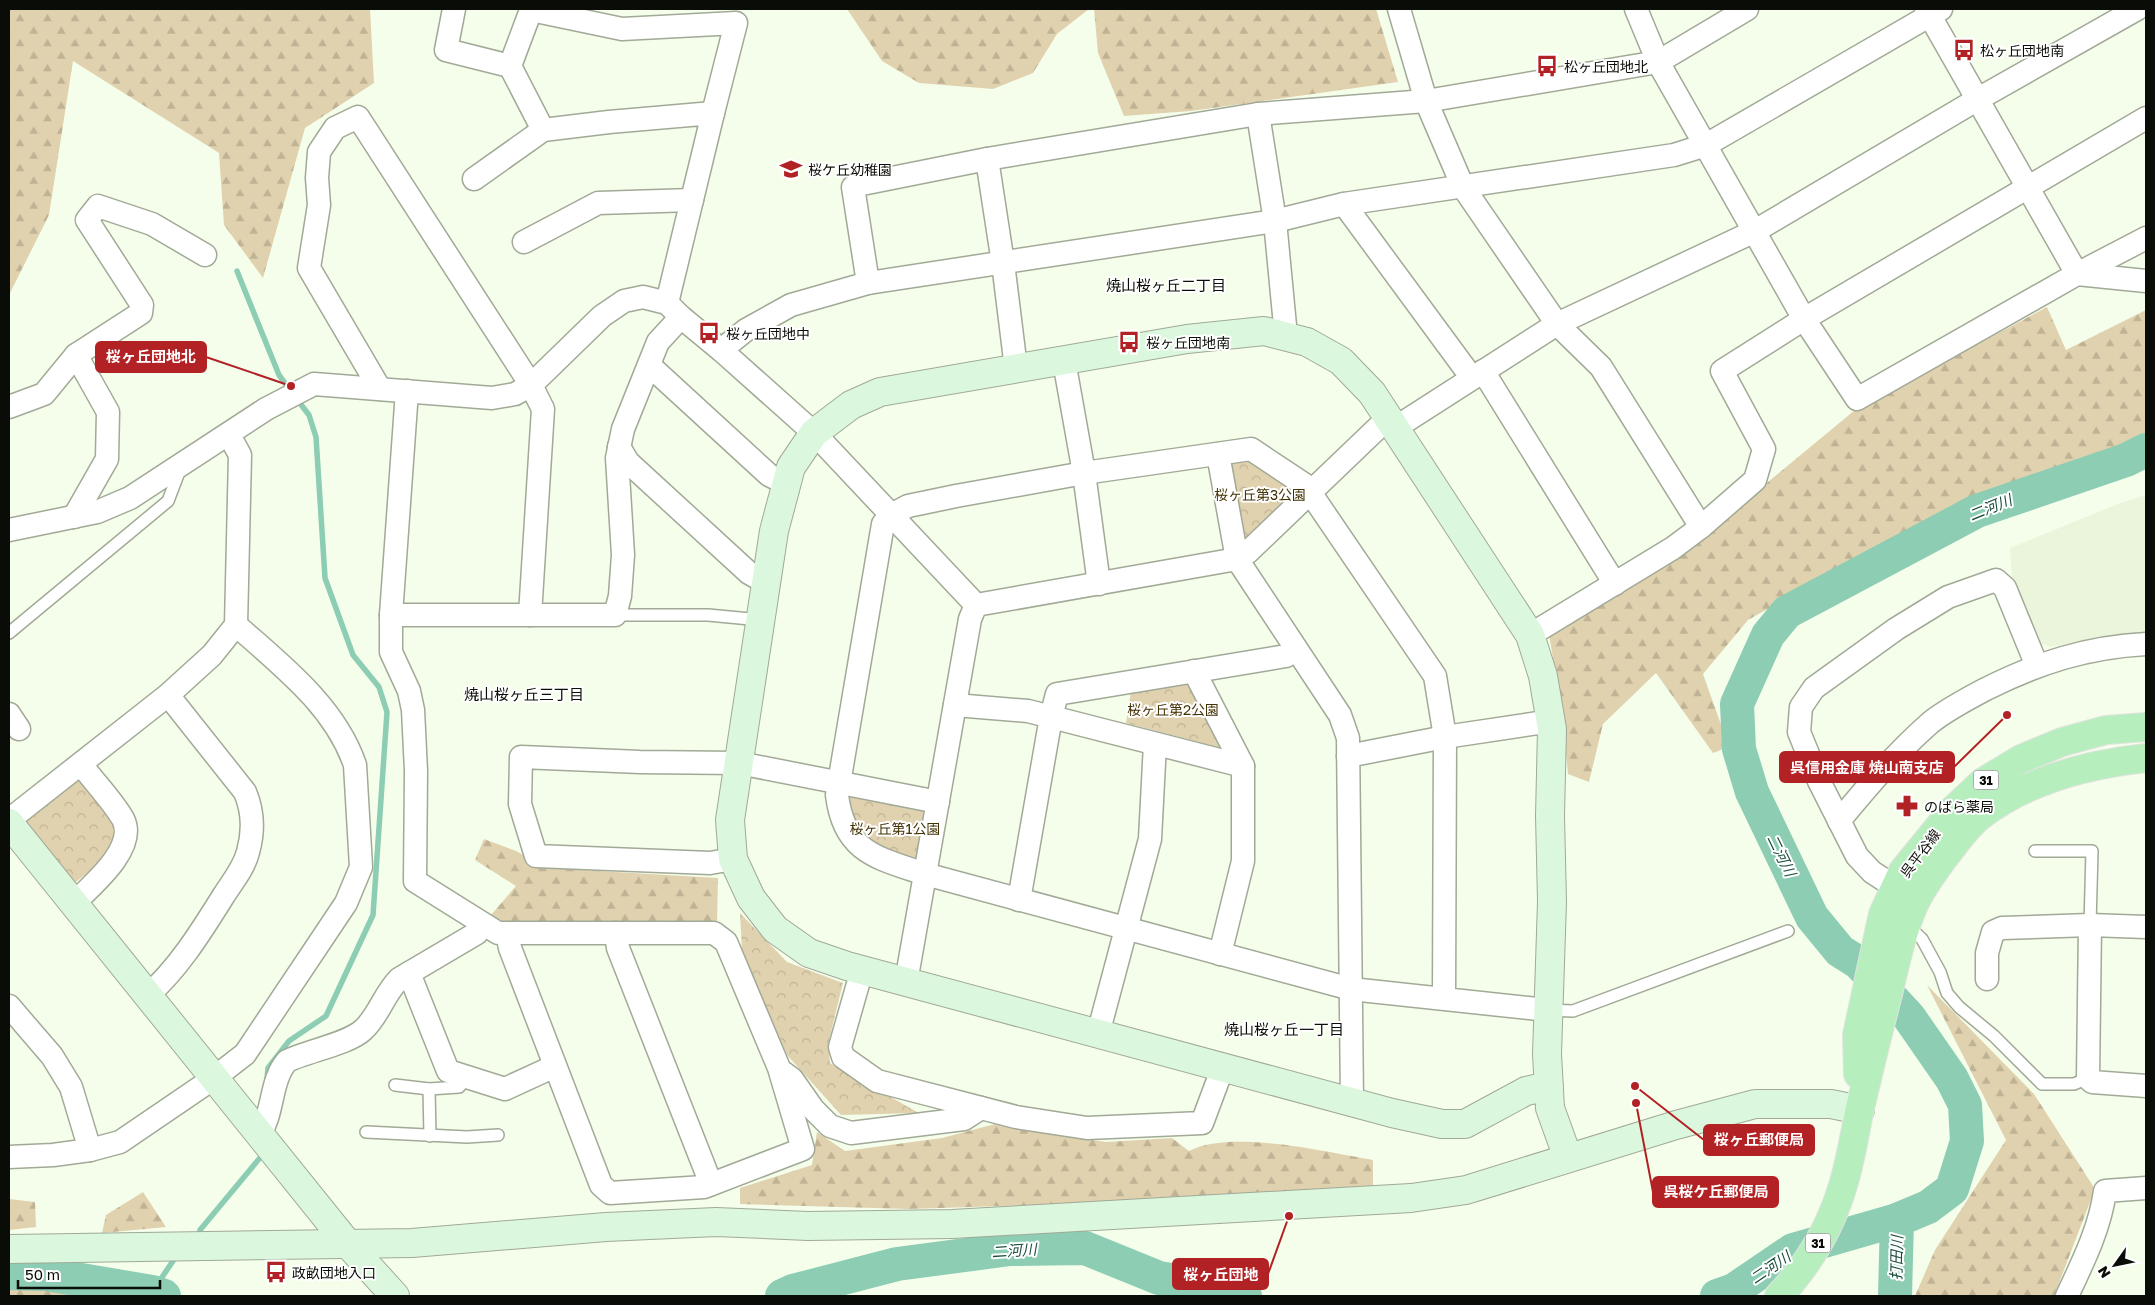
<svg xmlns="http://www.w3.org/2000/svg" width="2155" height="1305" viewBox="0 0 2155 1305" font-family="'Golos Text','Noto Sans JP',sans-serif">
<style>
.built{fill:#eaf5db}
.forest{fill:url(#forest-firs)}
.park{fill:url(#park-crowns)}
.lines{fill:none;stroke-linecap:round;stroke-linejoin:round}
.stream{stroke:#8ccdb3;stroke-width:5.5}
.river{stroke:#8ccdb3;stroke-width:34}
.lane-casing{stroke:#a1a997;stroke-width:14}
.street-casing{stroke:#a1a997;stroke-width:25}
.secondary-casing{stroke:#a1a997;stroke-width:30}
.primary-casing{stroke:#e2e2e1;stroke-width:30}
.lane{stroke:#fff;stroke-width:11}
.street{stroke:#fff;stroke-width:22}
.secondary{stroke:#dbf7de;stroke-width:28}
.primary{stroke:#b7eebd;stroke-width:28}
.labels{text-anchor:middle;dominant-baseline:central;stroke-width:4;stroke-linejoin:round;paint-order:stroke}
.shield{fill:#fff;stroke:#545651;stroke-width:1}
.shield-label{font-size:12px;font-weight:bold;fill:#0a0d07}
.poi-label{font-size:14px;fill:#0a0d07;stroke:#fff;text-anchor:start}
.park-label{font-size:14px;fill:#433204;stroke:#fff}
.street-label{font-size:14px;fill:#0a0d07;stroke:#fff}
.neighbourhood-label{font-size:15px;fill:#0a0d07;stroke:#fff}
.water-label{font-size:15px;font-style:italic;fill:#1a4e3c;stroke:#fff}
.leader{fill:none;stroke:#b22124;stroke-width:2}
.callout-dot{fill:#b22124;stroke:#fff;stroke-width:2}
.callout{fill:#b22124;stroke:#b22124;stroke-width:2}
.callout-label{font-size:15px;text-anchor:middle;font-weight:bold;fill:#fff}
</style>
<defs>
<pattern id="forest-firs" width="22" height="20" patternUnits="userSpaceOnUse" patternTransform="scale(1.25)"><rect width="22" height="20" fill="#e1d2af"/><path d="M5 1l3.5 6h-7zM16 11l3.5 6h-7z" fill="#c0b395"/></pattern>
<pattern id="park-crowns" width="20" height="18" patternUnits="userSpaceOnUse" patternTransform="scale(1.25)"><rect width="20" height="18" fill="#e1d2af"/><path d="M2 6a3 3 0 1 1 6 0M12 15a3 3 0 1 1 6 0" fill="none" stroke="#c0b395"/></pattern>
</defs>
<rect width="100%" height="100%" fill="#f5feeb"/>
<path class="built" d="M2143,496H2146V634L2114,635L2051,647L2038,643L2012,580L2010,548L2123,502Z"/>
<g class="forest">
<path d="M9,9H370L374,83L305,128L263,278L224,225L219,153L73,61L49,215L9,295Z"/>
<path d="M847,9H1089L1057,34L1033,73L993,89L919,83L882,61Z"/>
<path d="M1094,9H1376L1398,82L1191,111L1124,116L1098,53Z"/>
<path d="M2047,307L2066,350L2146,310V438L1917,525L1748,620L1703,674L1729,747L1713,753L1656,673L1603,724L1589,782L1568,774L1561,704L1549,635L1687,549L1855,410Z"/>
<path d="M484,839L516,851L548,868L718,878L717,924L501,922L491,915L516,886L475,860Z"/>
<path d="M1927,985L2034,1094L2095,1189L2054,1296H1915L1935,1250L2006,1140Z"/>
<path d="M995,1124L1106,1142L1172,1138L1189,1151C1231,1129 1326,1152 1373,1160V1191L1093,1203L909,1209L740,1204V1188L812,1165L817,1132L845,1151L942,1138Z"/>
<path d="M143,1192L166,1227L102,1233L106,1215Z"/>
<path d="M9,1199L35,1202L36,1227L9,1230Z"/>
<path d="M53,1280L125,1296H9V1282Z"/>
</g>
<g class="park">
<path d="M1250,453L1302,491L1242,548L1228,460Z"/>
<path d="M1188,679L1221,748L1126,723L1131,691Z"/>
<path d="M78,776L113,822V838L105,860L73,884L25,822Z"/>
<path d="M843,791L931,807L918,867L863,842Z"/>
<path d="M740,913L787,962L843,983L828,1044L830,1063L919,1113L841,1115L787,1055L742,951Z"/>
</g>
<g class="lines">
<g class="stream">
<path d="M237,271L279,375L290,390"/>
<path d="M267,1079L268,1068L289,1041L326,1016L373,915L387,712L379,687L353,655L325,578L316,437L309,415L296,398"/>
<path d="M200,1230L264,1153"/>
<path d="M152,1292L177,1255"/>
</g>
<g class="river">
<path d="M9,1273L46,1274L152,1292L164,1296"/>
<path d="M782,1296L793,1291L897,1264L1010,1249L1085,1248L1159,1278L1202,1285L1245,1296"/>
<path d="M1717,1296L1734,1290L1793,1250L1897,1220L1928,1207L1952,1189L1967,1141L1965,1105L1952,1079L1909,1017L1859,963L1840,951L1812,917L1752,792L1739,749L1737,704L1768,635L1787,612L1977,511L2126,460L2146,450"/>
<path d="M1895,1296L1897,1220"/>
</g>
<g class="lane-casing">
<g id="lane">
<path d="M615,615H708L761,620"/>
<path d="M9,633L168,501L181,467"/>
<path d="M2035,851H2092L2090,925"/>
<path d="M1906,924L1922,939L1940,972L1947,993L1959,1007L1994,1036L2042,1084H2074L2088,1078"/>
<path d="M1547,1010L1573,1011L1788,931"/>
<path d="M395,1085L429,1089L459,1087L467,1078"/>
<path d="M429,1089L430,1136"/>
<path d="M366,1132L467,1137L498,1135"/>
</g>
</g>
<g class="street-casing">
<g id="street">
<path d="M454,9L446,50L510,66"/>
<path d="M1399,9L1426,101L1463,187L1557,324L1601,367L1701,527"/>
<path d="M1636,9L1658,62L1804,319L1857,399L2077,274L2146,238"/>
<path d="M1926,9L2077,274"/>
<path d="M1258,114L1275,221L1286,336"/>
<path d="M543,130L510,66L531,10L622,29L736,23L713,113"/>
<path d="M987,159L1003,263L1016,368"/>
<path d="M474,179L543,130L609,122L713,113L667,303"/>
<path d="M1344,204L1472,378"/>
<path d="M524,242L598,203L692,200"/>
<path d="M2077,274L2146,281"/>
<path d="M868,283L1275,221L1344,204L1674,155L1706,145L1941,9"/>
<path d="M721,350L746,330L791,305L868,283L853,187L857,185L987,159L1258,114L1426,101L1658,62L1747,9"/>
<path d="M1064,361L1084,473L1099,584"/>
<path d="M649,365L769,475L787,484"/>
<path d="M1483,371L1615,584"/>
<path d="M380,389L309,268L319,205L317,178L319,152L335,128L358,117L531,385L543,409L530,615"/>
<path d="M407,391L391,615V652L409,691L413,710L416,771L415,881L498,933H714L726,942L779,1068L803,1149L704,1187L610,1193L601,1185L510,948L507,933"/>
<path d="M9,407L44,394L76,355"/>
<path d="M1395,428L1557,324L1755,231L1978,99L2137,9"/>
<path d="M619,447L628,462L749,573L767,583"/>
<path d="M1218,454L1237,559L1248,552L1388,418"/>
<path d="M74,517L107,459L108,412L76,355L141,313L142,305L87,220L98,206L152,224L205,255"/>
<path d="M9,530L97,512L130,498L266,409L314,384L492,398L515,394L531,385L602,316L624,301L643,297L667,303L681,317L721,350L814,433L976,605"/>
<path d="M391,615H615L620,596L623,555L617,458L623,429L658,342L681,317"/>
<path d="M1530,635L1673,548L1701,527L1755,480L1764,449L1722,371L1804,319L2146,118"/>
<path d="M1194,671L1243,766V861L1220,954"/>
<path d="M955,705L1028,711L1243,766"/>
<path d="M9,714L19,729"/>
<path d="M1348,756L1445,737L1551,721"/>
<path d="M9,820L168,695L212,655L236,625L240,455L229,435"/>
<path d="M1839,821C1868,786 1896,753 1930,723C1946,710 1967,699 1986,689C2038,663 2087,647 2146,644"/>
<path d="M733,859L710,863L536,856L520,804L521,757L640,762L739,763L938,802"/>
<path d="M1895,887L1872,872L1857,856L1819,781L1799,732L1801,707L1814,688L1896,629L1948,597L1996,580L2005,588L2037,666"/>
<path d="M1019,900L1051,717L1057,694L1286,656L1296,649"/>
<path d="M73,904C91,886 138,848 123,819C112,800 94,782 81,764"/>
<path d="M2090,925L2088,1078L2092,1082L2146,1086"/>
<path d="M616,933L618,948L711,1184"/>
<path d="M862,970L840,1047L843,1057L877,1081L1016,1117L1087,1128L1202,1123L1223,1067"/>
<path d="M409,973L448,1071L505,1089L555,1066"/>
<path d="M1987,979V953L1993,932L2002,928L2090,925L2146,927"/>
<path d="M906,982L970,619L976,605L1237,559L1340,715L1348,738L1352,1102"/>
<path d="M147,996C179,968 202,930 224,895C233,881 244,868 248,852C254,831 253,811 245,792L168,695"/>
<path d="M1444,999L1445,737L1435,676L1305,485L1251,449L1084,473L956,496L908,506L891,515L883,524L837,795C844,853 878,858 925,874L1351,989L1547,1010"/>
<path d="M9,1006L52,1056L71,1087L90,1150"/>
<path d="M1098,1034L1150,839L1155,744"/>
<path d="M784,1073L792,1079L813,1109L830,1126L851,1133L964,1119L981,1108"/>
<path d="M260,1134C274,1111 270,1081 287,1061C307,1051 348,1044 363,1030C378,1017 384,994 399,979L477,933L482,924"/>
<path d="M9,1157L53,1155L90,1150L120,1142L214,1078L245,1054L346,903L361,867L355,765C335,706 281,665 236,625"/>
<path d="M2067,1296C2083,1262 2100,1228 2105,1191L2146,1188"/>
</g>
</g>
<g class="secondary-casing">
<g id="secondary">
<path d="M9,823L347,1243L395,1296"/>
<path d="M1549,1086L1526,1091L1465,1124H1442L1392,1113L847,966L809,953L775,929L751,898L733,859L730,820L774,531L791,467L814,433L851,405L880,392L1187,339L1264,331L1307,342L1341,361L1372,393L1530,635L1543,676L1552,729L1550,816L1552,902L1547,1054L1550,1108L1568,1158"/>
<path d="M9,1249L412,1243L606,1227L716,1222L808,1226L952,1224L1411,1198L1466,1190L1676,1125L1755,1104H1831L1860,1110"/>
</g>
</g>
<g class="primary-casing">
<g id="primary">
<path d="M1858,1074L1857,1035L1883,914L1903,871L1951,812L1983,782L2021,759L2062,742L2106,730L2146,727"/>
<path d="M1779,1296C1809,1264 1832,1224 1844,1182C1851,1158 1855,1132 1860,1108C1869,1070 1878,1032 1888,994C1895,965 1901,935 1913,907C1920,890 1932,874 1943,859C1955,844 1965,828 1980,816C2027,780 2089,764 2146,758"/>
</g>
</g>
<use href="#lane" class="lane"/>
<use href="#street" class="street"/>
<use href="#secondary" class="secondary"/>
<use href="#primary" class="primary"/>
</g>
<defs>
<g id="bus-bare" transform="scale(1.725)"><path d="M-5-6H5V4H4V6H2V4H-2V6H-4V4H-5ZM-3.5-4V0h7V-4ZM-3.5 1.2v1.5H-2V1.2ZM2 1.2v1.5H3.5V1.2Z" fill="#b22124" stroke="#fff" stroke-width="2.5" paint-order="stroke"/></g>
<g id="school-bare" transform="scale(1.725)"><path d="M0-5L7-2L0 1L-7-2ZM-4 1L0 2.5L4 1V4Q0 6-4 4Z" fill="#b22124" stroke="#fff" stroke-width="2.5" paint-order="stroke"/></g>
<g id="pharmacy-bare" transform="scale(1.725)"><path d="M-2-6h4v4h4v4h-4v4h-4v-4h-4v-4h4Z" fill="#b22124" stroke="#fff" stroke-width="2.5" paint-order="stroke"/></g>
</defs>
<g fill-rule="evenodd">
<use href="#bus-bare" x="1964" y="50"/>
<use href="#bus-bare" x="1547" y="66"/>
<use href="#school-bare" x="791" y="169"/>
<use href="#bus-bare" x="709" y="333"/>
<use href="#bus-bare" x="1129" y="342"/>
<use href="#pharmacy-bare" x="1907" y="806"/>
<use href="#bus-bare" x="276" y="1272"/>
</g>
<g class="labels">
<g class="shield">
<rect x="1973.5" y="770.5" width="25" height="19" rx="4"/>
<rect x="1805.5" y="1233.5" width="25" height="19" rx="4"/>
</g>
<g class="shield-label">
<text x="1986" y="780">31</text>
<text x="1818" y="1243">31</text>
</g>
<g class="poi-label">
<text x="1980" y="50">松ヶ丘団地南</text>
<text x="1564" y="66">松ヶ丘団地北</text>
<text x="808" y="169">桜ケ丘幼稚園</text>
<text x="726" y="333">桜ヶ丘団地中</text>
<text x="1146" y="342">桜ヶ丘団地南</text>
<text x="1924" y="806">のばら薬局</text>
<text x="292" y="1272">政畝団地入口</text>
</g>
<g class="park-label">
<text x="1260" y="494">桜ヶ丘第3公園</text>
<text x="1173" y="709">桜ヶ丘第2公園</text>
<text x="895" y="828">桜ヶ丘第1公園</text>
</g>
<g class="street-label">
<text transform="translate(1920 853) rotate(-53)">呉平谷線</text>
</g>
<g class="neighbourhood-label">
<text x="1166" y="285">焼山桜ヶ丘二丁目</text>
<text x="524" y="694">焼山桜ヶ丘三丁目</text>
<text x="1284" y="1029">焼山桜ヶ丘一丁目</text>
</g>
<g class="water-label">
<text transform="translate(1990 507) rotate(-22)">二河川</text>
<text transform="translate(1782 855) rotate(64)">二河川</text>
<text transform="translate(1014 1250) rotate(-4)">二河川</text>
<text transform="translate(1896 1258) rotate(-89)">打田川</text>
<text transform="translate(1770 1267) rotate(-34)">二河川</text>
</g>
</g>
<path class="leader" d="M291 386L206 357M2007 715L1954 767M1635 1086L1704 1140M1636 1103L1653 1192M1289 1216L1268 1274"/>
<g class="callout-dot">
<circle cx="291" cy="386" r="5"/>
<circle cx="2007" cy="715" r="5"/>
<circle cx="1635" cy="1086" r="5"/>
<circle cx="1636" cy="1103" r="5"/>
<circle cx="1289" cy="1216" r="5"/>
</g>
<g class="callout">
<rect x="96" y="342" width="110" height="30" rx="5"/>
<rect x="1780" y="752" width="174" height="30" rx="5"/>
<rect x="1704" y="1125" width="110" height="30" rx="5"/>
<rect x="1653" y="1177" width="125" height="30" rx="5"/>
<rect x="1173" y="1259" width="95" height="30" rx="5"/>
</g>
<g class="callout-label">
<text x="151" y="362">桜ヶ丘団地北</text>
<text x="1867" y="773">呉信用金庫 焼山南支店</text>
<text x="1759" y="1145">桜ヶ丘郵便局</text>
<text x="1716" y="1197">呉桜ケ丘郵便局</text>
<text x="1221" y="1280">桜ヶ丘団地</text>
</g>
<rect width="2155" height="1305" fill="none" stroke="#0a0d07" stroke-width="20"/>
<g transform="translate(2115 1265) rotate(237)" stroke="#ffffff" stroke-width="4" paint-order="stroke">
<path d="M0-4L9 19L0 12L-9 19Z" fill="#0a0d07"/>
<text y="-8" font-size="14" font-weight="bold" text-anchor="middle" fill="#0a0d07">N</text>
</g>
<path d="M18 1280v8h142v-8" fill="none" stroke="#0a0d07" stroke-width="2.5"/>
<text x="25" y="1280" font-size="15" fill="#0a0d07" stroke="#ffffff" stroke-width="4" paint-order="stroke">50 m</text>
</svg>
